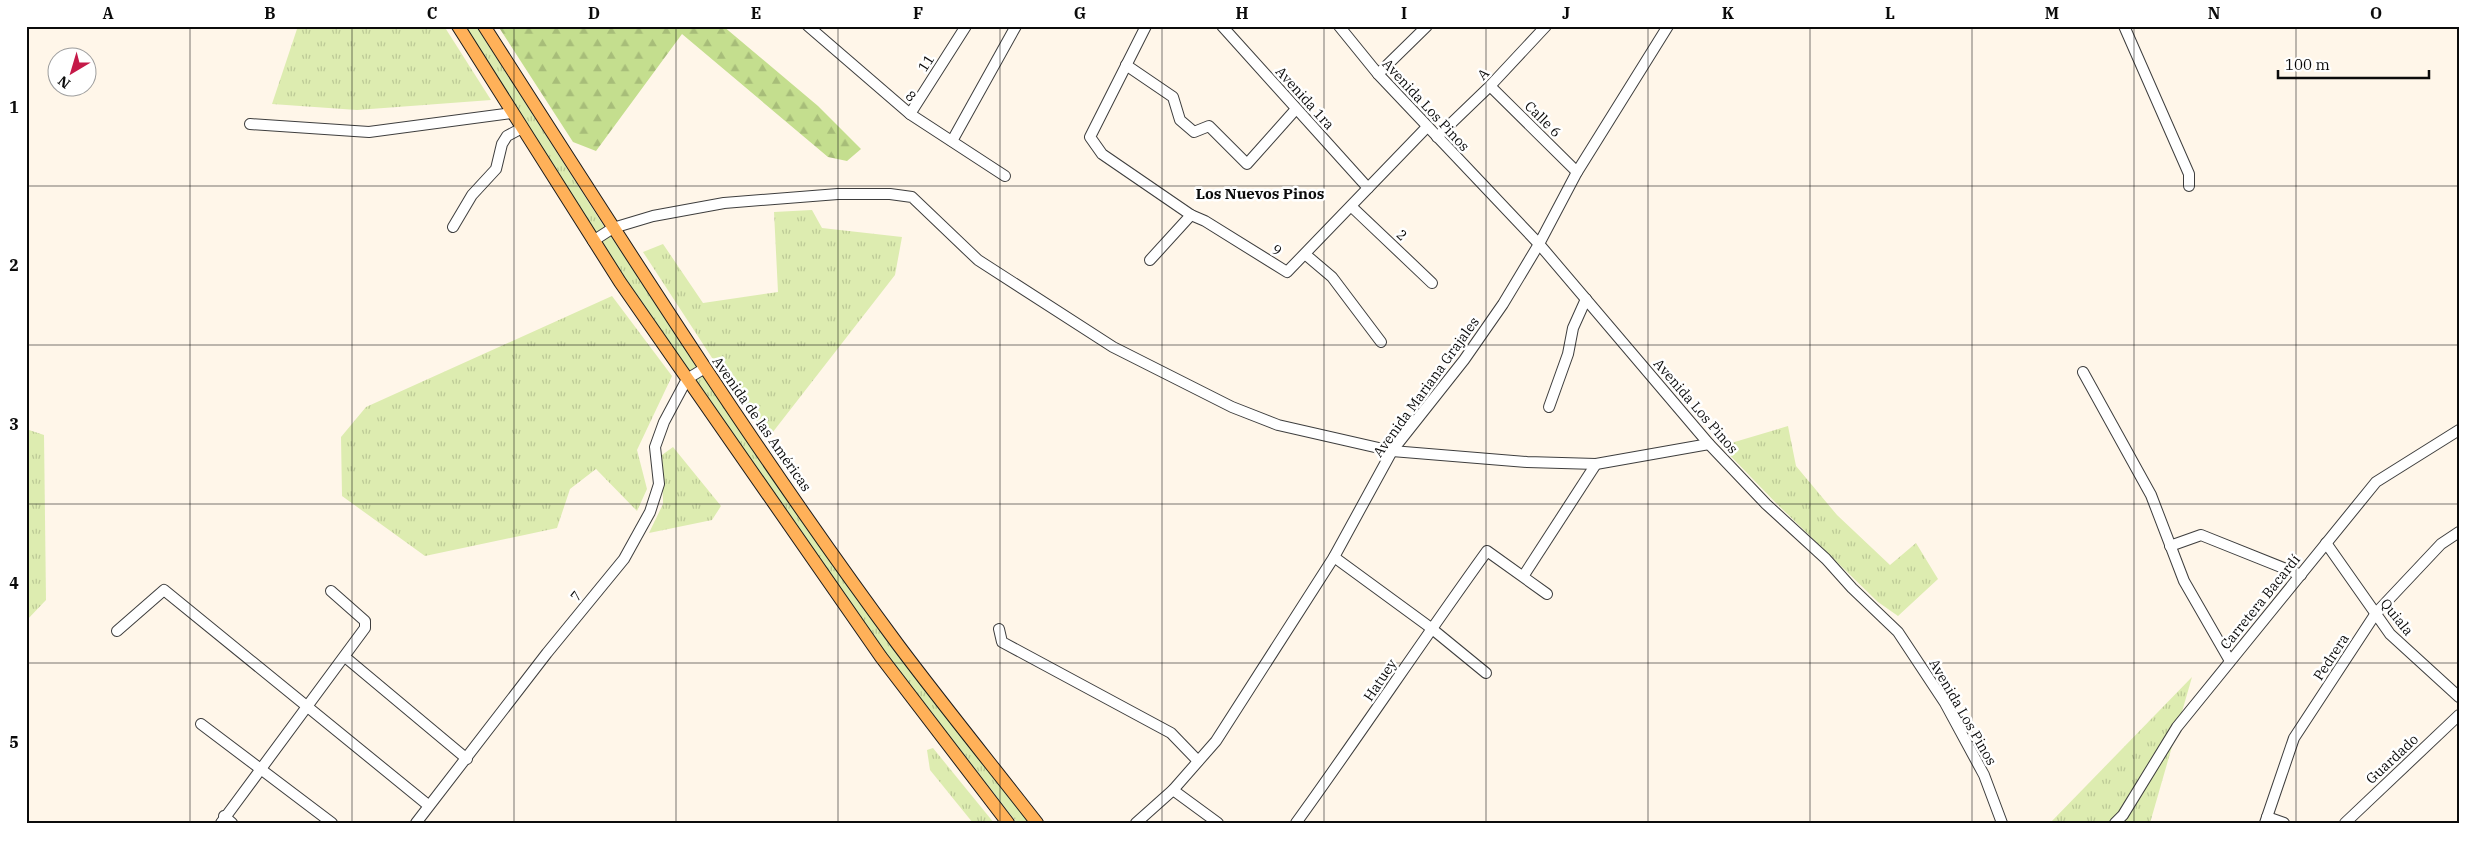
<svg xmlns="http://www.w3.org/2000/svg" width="2485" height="849" viewBox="0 0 2485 849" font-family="'IBM Plex Serif',serif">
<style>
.grass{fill:url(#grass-tufts)}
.forest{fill:url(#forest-firs)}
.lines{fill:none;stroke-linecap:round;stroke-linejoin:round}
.minor-casing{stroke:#3e3e3e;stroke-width:12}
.major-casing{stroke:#1c1c1c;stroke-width:14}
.minor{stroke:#fff;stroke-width:10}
.major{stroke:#ffb159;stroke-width:12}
.grid{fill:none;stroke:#0b0b0b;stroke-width:1;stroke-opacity:0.55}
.labels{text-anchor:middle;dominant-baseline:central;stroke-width:5;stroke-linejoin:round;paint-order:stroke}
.street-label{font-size:14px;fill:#0b0b0b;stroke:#fff}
.neighbourhood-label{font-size:15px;font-weight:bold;fill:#0b0b0b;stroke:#fff}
.neatline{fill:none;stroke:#0b0b0b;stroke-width:2}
.grid-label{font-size:16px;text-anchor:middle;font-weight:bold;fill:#0b0b0b}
</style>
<defs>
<pattern id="grass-tufts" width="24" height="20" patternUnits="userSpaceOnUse" patternTransform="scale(1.25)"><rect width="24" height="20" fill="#ddecb0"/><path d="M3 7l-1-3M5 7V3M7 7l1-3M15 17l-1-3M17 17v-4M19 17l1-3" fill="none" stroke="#bcc996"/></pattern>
<pattern id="forest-firs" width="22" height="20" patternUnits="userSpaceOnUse" patternTransform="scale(1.25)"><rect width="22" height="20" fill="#c4de8e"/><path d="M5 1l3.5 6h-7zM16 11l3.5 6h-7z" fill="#a7bd79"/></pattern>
</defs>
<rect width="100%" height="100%" fill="#fff6e9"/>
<g class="grass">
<path d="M298,26H444L491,100L357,110L272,104Z"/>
<path d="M465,26H476L605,228L596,234Z"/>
<path d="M812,210L822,228L902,237L895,275L769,437L733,390L643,252L663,244L703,303L778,292L774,212Z"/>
<path d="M610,235L697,368L690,373L601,242Z"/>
<path d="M612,296L672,376L637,450L647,489L637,511L596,469L570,489L557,528L425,556L342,496L341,437L366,407Z"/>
<path d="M702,374L895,651L1029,823H1017L872,635L695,379Z"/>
<path d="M1788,426L1796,466L1837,515L1890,565L1916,543L1938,579L1898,616L1878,602L1775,502L1721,446Z"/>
<path d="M26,429L44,435L46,600L26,621Z"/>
<path d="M673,447L721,506L712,520L649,533L663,504L662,455Z"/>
<path d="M2192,677L2150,823H2050Z"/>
<path d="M933,748L994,823H973L930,770L927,750Z"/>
</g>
<path class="forest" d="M498,26H723L818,106L861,149L847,161L828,157L682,34L596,151L573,142Z"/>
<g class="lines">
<g class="minor-casing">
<g id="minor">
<path d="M808,26L910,114L1005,176"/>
<path d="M1146,26L1090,137L1102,154L1191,215L1205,221L1287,272L1427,127"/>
<path d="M1222,26L1368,188"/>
<path d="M1339,26L1378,74L1539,244L1709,444L1766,504L1826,559L1852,588L1898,632L1945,703L1984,775L2002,823"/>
<path d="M2124,26L2189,174V186"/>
<path d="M1126,65L1173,97L1180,120L1194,132L1209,126L1247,164L1296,109"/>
<path d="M1378,74L1427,26"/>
<path d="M1490,86L1577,172"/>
<path d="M910,114L966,26"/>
<path d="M250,124L369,132L512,113"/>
<path d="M1437,137L1490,86L1546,26"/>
<path d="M952,141L1016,26"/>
<path d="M1352,207L1432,283"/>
<path d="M453,227L472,195L496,169L502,144L507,136L522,128"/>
<path d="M593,241L613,228L653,216L724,203L838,194H890L912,197L978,260L1113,347L1232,407L1278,425L1392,451L1527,462L1596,464L1709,444"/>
<path d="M1306,255L1332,277L1381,342"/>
<path d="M1150,260L1191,215"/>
<path d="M2083,372L2151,495L2184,581L2230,661"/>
<path d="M1549,407L1568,354L1573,328L1586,299"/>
<path d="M2326,543L2390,634L2459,697"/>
<path d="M2170,546L2201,535L2301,575"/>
<path d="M1334,557L1431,628L1486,673"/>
<path d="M1524,575L1596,464"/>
<path d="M999,629L1002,642L1171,733L1198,761"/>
<path d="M117,631L164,590L428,805"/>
<path d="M345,657L467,759"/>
<path d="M201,724L332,823"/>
<path d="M1173,790L1218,823"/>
<path d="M224,816L232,823"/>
<path d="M2267,817L2284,823"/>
<path d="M221,823L365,628V621L331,591"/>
<path d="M416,823L547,653L624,559L650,512L659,484L655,447L664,422L687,379L705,368"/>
<path d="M1136,823L1173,790L1216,741L1334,557L1392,451L1464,360L1503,304L1539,244L1577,172L1668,26"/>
<path d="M1296,823C1361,733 1422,641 1487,551L1547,594"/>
<path d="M2115,823L2123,815L2177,727L2376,482L2459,430"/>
<path d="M2265,823L2294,738L2376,613L2441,544L2459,532"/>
<path d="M2345,823L2459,715"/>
</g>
</g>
<g class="major-casing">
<g id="major">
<path d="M458,26L620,282L881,657L1008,823"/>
<path d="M484,26C618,235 751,446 899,646C944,706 991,764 1037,823"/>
</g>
</g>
<use href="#minor" class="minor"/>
<use href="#major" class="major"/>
</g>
<path class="grid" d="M190,26V823M352,26V823M514,26V823M676,26V823M838,26V823M1000,26V823M1162,26V823M1324,26V823M1486,26V823M1648,26V823M1810,26V823M1972,26V823M2134,26V823M2296,26V823M26,186H2459M26,345H2459M26,504H2459M26,663H2459"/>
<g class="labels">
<g class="street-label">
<text transform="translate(926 63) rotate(-57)">11</text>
<text transform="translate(1483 74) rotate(-46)">A</text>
<text transform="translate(911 96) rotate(42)">8</text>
<text transform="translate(1305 98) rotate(48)">Avenida 1ra</text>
<text transform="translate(1426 105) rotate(47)">Avenida Los Pinos</text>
<text transform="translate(1543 119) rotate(45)">Calle 6</text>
<text transform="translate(1402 235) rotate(43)">2</text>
<text transform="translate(1277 250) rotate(31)">9</text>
<text transform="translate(1426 387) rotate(-54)">Avenida Mariana Grajales</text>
<text transform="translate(1696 406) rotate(49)">Avenida Los Pinos</text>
<text transform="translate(762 424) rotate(55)">Avenida de las Américas</text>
<text transform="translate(576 596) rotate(-51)">7</text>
<text transform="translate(2260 602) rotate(-51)">Carretera Bacardí</text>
<text transform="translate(2397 617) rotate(51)">Quiala</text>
<text transform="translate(2331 657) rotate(-57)">Pedrera</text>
<text transform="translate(1380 680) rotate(-56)">Hatuey</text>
<text transform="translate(1963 712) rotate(60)">Avenida Los Pinos</text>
<text transform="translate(2392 759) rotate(-43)">Guardado</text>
</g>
<g class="neighbourhood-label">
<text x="1260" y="193">Los Nuevos Pinos</text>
</g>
</g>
<rect width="2485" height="849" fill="none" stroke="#ffffff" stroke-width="55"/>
<g transform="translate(72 72) rotate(218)"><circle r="24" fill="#ffffff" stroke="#9d9d9d"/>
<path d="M0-4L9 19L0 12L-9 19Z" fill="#c51948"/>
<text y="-8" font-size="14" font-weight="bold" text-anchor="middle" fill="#0b0b0b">N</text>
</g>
<path d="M2278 70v8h151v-8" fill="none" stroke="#0b0b0b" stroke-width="2.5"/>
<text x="2285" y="70" font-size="15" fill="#0b0b0b" stroke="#ffffff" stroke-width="4" paint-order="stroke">100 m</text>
<rect x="28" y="28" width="2430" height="794" class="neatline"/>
<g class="grid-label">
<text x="108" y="19">A</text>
<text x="270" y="19">B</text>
<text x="432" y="19">C</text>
<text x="594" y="19">D</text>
<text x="756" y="19">E</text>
<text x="918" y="19">F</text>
<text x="1080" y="19">G</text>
<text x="1242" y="19">H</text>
<text x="1404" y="19">I</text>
<text x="1566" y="19">J</text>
<text x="1728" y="19">K</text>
<text x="1890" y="19">L</text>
<text x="2052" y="19">M</text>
<text x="2214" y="19">N</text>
<text x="2376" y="19">O</text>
<text x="14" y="113">1</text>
<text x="14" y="271">2</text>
<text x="14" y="430">3</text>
<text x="14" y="589">4</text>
<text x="14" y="748">5</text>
</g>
</svg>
